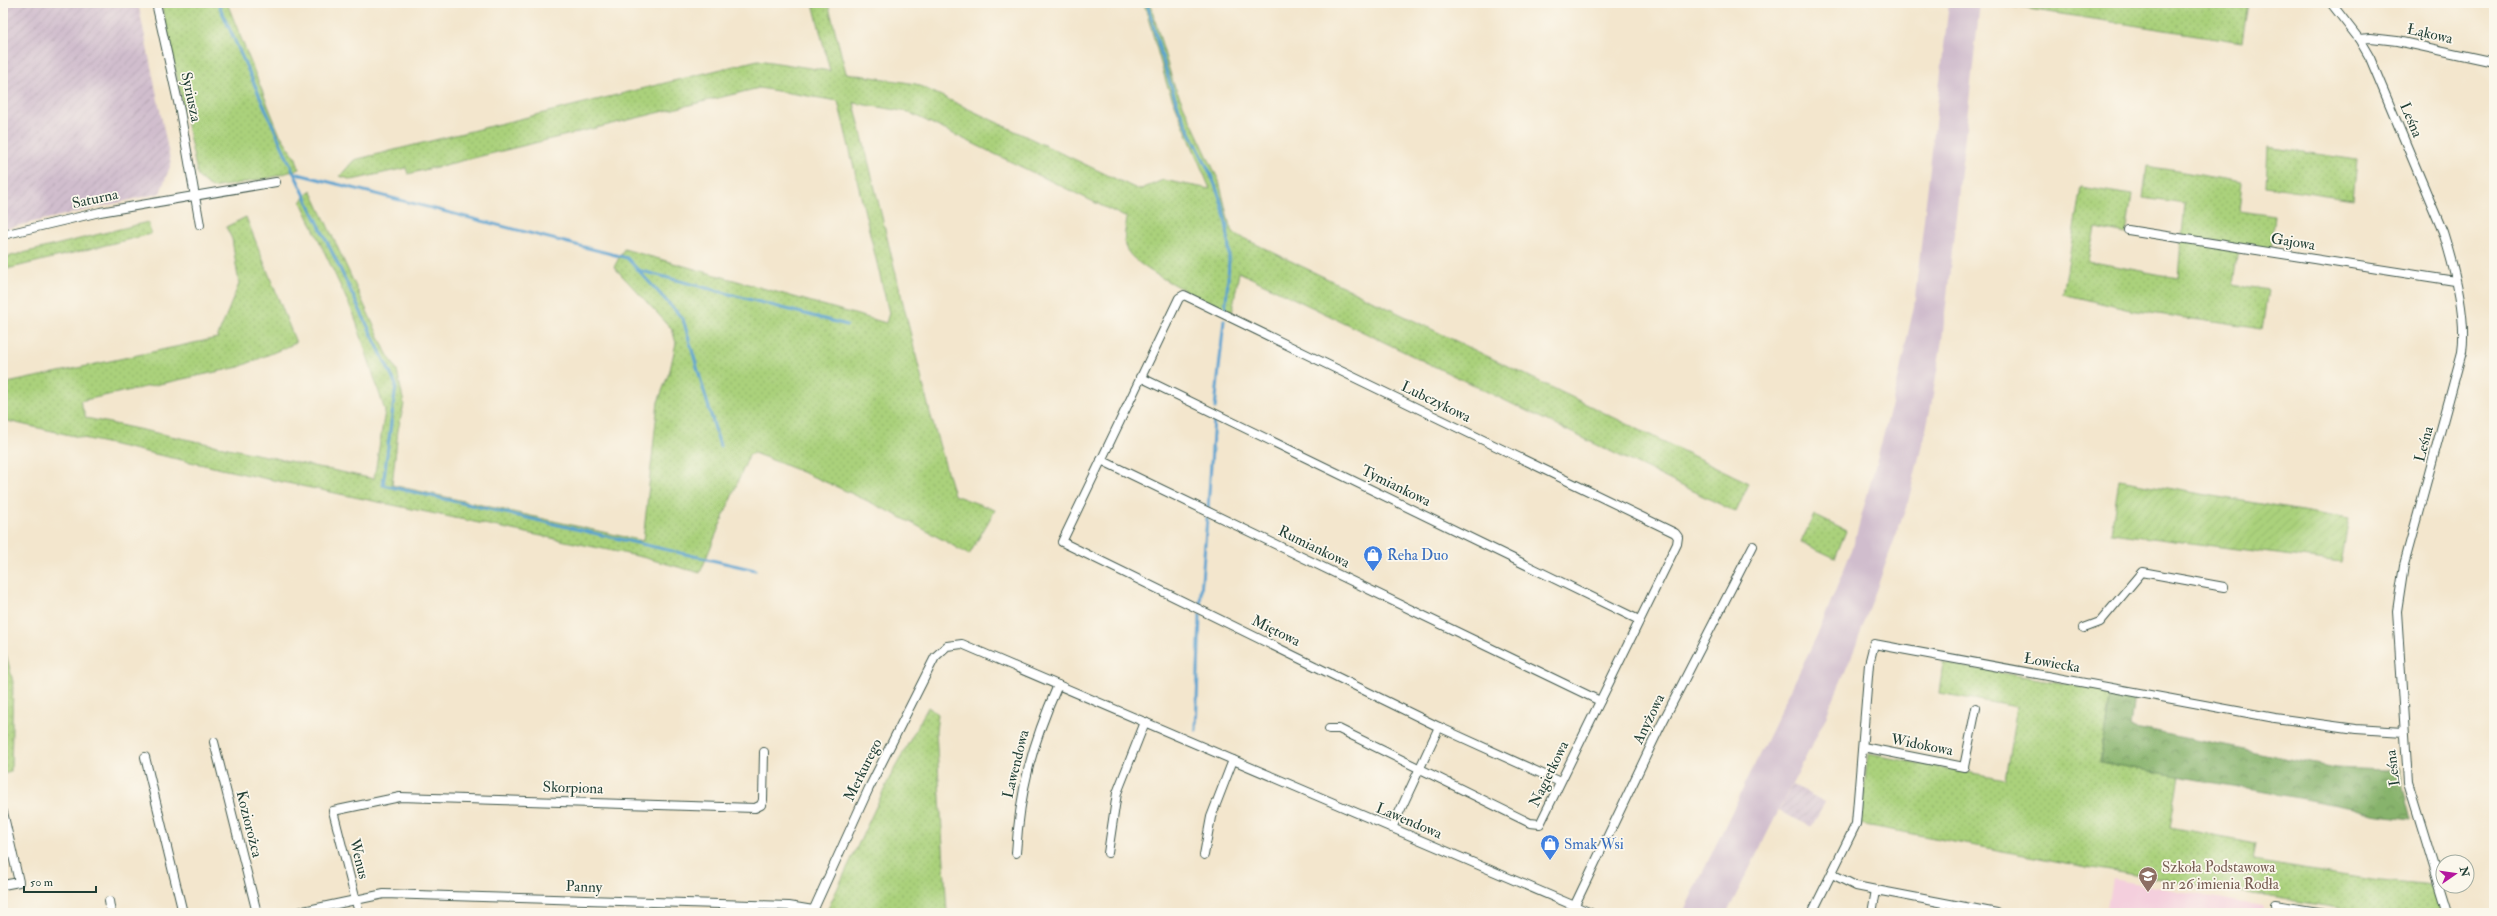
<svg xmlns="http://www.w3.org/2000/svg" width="2497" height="916" viewBox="0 0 2497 916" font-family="'IM FELL Double Pica',serif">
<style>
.built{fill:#f4cfdd}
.industrial{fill:url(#industrial-furrows)}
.railway{fill:#d0bdcd}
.grass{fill:url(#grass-dots);stroke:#648758}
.forest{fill:url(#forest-crowns);stroke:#537850}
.garden{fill:url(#garden-furrows);stroke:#648758}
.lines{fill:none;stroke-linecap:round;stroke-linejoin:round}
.stream{stroke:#5aa2d0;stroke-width:3}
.minor-casing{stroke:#3f564b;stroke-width:10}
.minor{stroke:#fff;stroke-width:8}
.labels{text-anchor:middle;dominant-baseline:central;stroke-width:3.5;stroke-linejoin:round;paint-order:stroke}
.street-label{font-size:15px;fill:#1f3d34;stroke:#fbf7ec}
.shop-label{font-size:15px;fill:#366cbe;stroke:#fbf7ec;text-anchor:start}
.education-label{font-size:15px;fill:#785e54;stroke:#fbf7ec;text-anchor:start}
</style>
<defs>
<pattern id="industrial-furrows" width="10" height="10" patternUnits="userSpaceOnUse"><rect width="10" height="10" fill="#d0bdcd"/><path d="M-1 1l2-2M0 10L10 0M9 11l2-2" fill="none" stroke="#b2a3b1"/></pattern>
<pattern id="grass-dots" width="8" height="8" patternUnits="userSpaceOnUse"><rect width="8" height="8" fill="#aad17c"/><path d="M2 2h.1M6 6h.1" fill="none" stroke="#92b46c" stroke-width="1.8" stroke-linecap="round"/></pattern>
<pattern id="forest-crowns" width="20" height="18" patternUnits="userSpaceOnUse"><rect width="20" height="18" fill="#87b36c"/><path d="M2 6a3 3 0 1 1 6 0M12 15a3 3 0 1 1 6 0" fill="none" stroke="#6e935a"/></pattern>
<pattern id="garden-furrows" width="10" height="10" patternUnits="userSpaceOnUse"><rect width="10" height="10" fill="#aad17c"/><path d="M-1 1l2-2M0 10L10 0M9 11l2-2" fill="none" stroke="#92b46c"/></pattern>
</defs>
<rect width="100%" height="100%" fill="#fbf7ec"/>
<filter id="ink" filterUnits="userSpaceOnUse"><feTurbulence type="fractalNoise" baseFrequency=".025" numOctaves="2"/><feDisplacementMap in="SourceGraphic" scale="8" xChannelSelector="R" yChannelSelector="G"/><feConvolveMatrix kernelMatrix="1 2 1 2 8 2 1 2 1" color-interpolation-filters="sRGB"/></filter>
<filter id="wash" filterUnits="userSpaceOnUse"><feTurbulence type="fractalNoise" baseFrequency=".012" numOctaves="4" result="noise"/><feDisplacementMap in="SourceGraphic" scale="16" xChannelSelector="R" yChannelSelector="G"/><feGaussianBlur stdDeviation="0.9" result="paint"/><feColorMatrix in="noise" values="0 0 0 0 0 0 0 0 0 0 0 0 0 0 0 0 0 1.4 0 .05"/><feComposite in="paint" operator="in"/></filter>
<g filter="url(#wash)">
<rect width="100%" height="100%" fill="#f3e6cd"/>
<path class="built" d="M2112,879L2262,906L2261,913H2106Z"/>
<g class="industrial">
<path d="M3,3H138L171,164L160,193L3,229Z"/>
<path d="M1792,785L1825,802L1812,827L1779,811Z"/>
</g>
<path class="railway" d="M1949,3H1980L1942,340L1930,412L1908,502L1855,648L1824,721L1727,913H1683L1819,631L1853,547L1896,389L1914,306Z"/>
<g class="grass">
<path d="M161,3H227L279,133L296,158L299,169L270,178L212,188L198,177Z"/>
<path d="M813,3H828L846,73L916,84L1139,190L1163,180L1210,189L1167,85L1144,3H1150L1173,83L1219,181L1230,227L1235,234L1749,483L1736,512L1239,272L1232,313L1220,308C1198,296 1132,268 1125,246C1123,239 1126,226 1127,218L908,112L854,103L930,413L954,495L995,510L969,555C901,514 828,481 754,453L749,455L700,573L642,557L244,474L3,420V384L217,338L239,284L232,239L226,227L246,217L296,343L239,367L80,401L86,418L374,479L385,411L354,315L301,202L311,190L386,352L397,370L404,404L398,430L392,485L643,541L658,402L670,370L676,343L672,329L614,267L624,249L886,323L889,313L838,101L759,88L408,174L406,168L352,180L340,176L354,160L758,60L830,71Z"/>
<path d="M1990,3H2248L2242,42Z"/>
<path d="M2268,147L2357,160L2353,199L2266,186Z"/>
<path d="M2147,166L2242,182L2239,211L2275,216L2271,250L2182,236L2185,204L2143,198Z"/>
<path d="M2081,187L2132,195L2126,234L2095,228L2088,261L2178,278L2181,240L2238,249L2233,284L2268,290L2262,329L2130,310L2063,294Z"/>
<path d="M148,222L151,234L3,270V258Z"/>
<path d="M1814,515L1846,531L1835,558L1801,542Z"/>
<path d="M3,652L6,654L13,682L11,772L3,774V711L6,710L3,696Z"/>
<path d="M1943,663L2111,691L2100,762L2179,776L2170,827L2256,843L2253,861L2372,880L2433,886L2442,913H2369L2087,867L1860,824L1868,754L2005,779L2017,707L1939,693Z"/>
<path d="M928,707L938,714L936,731L947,913H826L889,779Z"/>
</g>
<path class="forest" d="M2111,691L2134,696L2130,727L2335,768L2386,770L2398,768L2411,819L2372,814L2353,808L2100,762Z"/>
<path class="garden" d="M2119,480L2349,519L2341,562L2111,533Z"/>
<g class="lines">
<g class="stream">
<path d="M218,3L294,173L396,385L383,485L755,570"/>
<path d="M1147,3C1157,39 1166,76 1180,111C1195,146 1218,180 1225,218C1232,249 1228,280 1225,312"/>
<path d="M294,173L627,258L683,319L720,446"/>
<path d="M638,270L847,325"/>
<path d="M1215,408L1224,320"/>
<path d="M1208,508L1214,419"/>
<path d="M1200,605L1207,518"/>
<path d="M1196,730L1200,615"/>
</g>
</g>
</g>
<g filter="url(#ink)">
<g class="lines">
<g class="minor-casing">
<g id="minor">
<path d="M156,3L180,111L200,225"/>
<path d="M2331,3L2359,39L2370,58L2443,232C2454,267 2467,317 2462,352L2404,565L2397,611L2408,782L2448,913"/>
<path d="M2359,39L2371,38L2397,41L2494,62"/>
<path d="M2128,230L2455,281"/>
<path d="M3,235L100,212L276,182"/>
<path d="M1140,377L1639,620"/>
<path d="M1101,460L1600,701"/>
<path d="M2084,628L2100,622L2142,572L2224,587"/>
<path d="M1329,729H1339L1530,823L1540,824L1677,544L1678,537L1675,533L1184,295L1179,298L1062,542L1439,727L1560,782"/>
<path d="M214,742L257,913"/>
<path d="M1863,747L1964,767L1976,708"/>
<path d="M145,757L183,913"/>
<path d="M3,812L19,882L3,885"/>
<path d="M1392,828L1439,727"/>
<path d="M1016,853C1020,789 1032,744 1058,685"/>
<path d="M1108,853L1117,793L1145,722"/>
<path d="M1204,855L1211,817L1233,760"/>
<path d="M1832,874L1856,886L1876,890L1997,913"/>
<path d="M109,901L111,913"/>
<path d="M2275,905L2325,913"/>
<path d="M294,913L384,894L789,906L813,910"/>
<path d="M359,913L333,811L400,797L755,808L761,805L763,800L764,752"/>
<path d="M812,913L869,788L935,657L947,646L962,644L1591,913"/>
<path d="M1571,913L1658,731L1753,546"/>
<path d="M1812,913L1856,824L1869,664L1874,644L2275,718L2356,729L2404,732"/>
<path d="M1872,913L1876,890"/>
</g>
</g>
<use href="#minor" class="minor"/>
</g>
</g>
<defs>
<g id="shop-pin" transform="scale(1)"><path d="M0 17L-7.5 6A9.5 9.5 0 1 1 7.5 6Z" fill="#3f7fe0" stroke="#fbf7ec"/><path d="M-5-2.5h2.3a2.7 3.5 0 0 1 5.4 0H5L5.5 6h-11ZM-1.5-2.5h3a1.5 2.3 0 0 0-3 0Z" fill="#fff"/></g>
<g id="school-pin" transform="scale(1)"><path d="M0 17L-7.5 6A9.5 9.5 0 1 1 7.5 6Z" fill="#8d6e63" stroke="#fbf7ec"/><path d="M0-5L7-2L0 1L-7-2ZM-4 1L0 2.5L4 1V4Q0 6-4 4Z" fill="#fff"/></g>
</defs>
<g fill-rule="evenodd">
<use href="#shop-pin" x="1373" y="555"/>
<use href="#shop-pin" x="1550" y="844"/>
<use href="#school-pin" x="2148" y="876"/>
</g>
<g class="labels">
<g class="street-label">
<text transform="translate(2430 34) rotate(13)">Łąkowa</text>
<text transform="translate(191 97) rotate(78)">Syriusza</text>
<text transform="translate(2411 120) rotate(67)">Leśna</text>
<text transform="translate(95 199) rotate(-12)">Saturna</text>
<text transform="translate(2293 242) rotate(9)">Gajowa</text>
<text transform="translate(1436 402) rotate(26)">Lubczykowa</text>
<text transform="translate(2424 444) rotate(-75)">Leśna</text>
<text transform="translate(1396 486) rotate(26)">Tymiankowa</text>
<text transform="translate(1314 547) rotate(26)">Rumiankowa</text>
<text transform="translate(1276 631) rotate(26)">Miętowa</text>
<text transform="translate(2052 663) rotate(10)">Łowiecka</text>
<text transform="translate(1649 719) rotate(-64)">Anyżowa</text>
<text transform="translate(1922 745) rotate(11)">Widokowa</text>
<text transform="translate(1016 764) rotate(-76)">Lawendowa</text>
<text transform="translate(2393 768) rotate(-97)">Leśna</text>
<text transform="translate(863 770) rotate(-64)">Merkurego</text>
<text transform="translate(1549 774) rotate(-64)">Nagietkowa</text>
<text transform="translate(573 788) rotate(2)">Skorpiona</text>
<text transform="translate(1409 821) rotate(23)">Lawendowa</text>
<text transform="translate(249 824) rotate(76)">Koziorożca</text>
<text transform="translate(359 859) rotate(76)">Wenus</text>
<text transform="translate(584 887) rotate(2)">Panny</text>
</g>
<g class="shop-label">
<text x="1387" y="555">Reha Duo</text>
<text x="1564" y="844">Smak Wsi</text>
</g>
<g class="education-label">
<text x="2162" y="867">Szkoła Podstawowa<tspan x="2162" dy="17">nr 26 imienia Rodła</tspan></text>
</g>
</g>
<rect width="2497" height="916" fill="none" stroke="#fbf7ec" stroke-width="16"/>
<g transform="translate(2455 874) rotate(77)"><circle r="19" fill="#fbf7ec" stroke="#a3ada2"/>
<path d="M0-3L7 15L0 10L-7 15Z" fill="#b5179e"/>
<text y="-6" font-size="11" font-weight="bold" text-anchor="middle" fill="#1f3d34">N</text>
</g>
<path d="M24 886v6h72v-6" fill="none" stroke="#1f3d34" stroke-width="2"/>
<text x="30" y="886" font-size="12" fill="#1f3d34" stroke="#fbf7ec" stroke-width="3" paint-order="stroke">50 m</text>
</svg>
